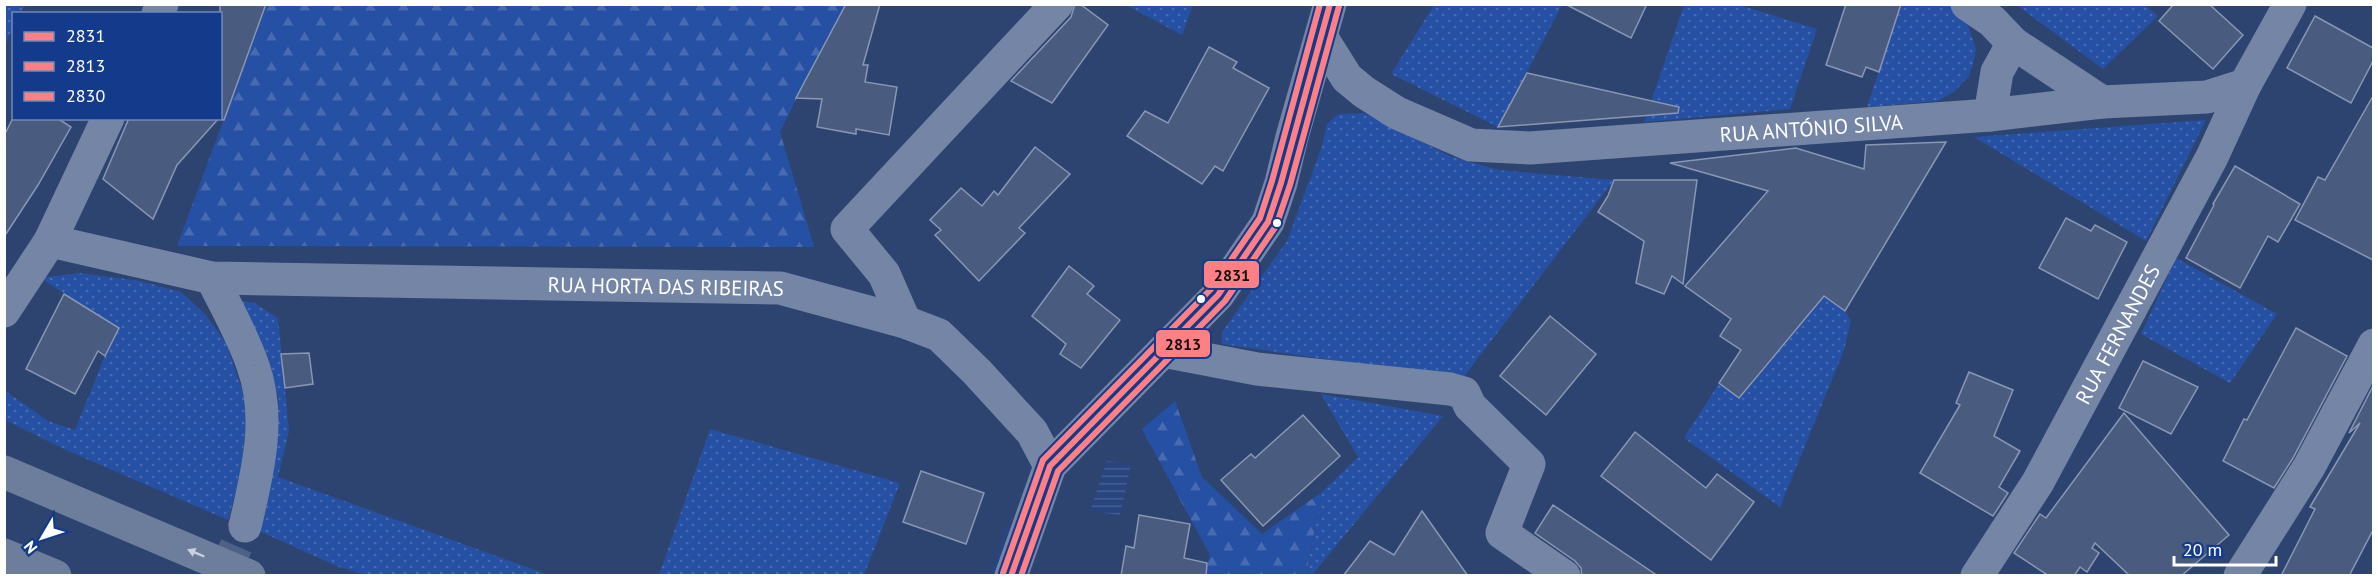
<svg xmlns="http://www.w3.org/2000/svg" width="2378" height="580" viewBox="0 0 2378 580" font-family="'PT Sans',sans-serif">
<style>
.grass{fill:url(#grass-dots)}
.forest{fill:url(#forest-firs)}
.water{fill:url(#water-rules)}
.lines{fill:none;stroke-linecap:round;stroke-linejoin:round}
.stream{stroke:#284580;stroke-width:10}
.building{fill:#495b7e;stroke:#8997b3;stroke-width:1.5}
.minor-tunnel{stroke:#4d6085;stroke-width:33;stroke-dasharray:33 16;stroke-linecap:butt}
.minor{stroke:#7585a5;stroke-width:33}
.highway{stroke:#6d7d9c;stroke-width:33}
.bus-1-casing{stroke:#133a8b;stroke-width:10}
.bus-2-casing{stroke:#133a8b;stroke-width:10}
.bus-3-casing{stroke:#133a8b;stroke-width:10}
.bus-1{stroke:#ff8084;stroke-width:6}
.bus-2{stroke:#ff8084;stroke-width:6}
.bus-3{stroke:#ff8084;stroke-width:6}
.oneway{fill:#ccd2dc}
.bus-dot{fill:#fff;stroke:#133a8b;stroke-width:2}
.labels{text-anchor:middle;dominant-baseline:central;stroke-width:4.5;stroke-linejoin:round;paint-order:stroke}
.street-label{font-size:21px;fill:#fff;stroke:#133a8b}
.line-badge{stroke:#133a8b;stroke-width:2}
.pale-badge-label{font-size:16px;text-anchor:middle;font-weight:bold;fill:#111}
</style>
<defs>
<pattern id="grass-dots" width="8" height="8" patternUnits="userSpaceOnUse" patternTransform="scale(1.5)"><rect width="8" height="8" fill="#2650a3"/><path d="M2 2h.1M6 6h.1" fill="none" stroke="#476ab1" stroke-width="1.8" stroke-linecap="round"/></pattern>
<pattern id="forest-firs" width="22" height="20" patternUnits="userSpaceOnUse" patternTransform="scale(1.5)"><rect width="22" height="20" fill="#2650a3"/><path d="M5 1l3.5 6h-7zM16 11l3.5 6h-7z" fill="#476ab1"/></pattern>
<pattern id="water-rules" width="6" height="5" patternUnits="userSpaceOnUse" patternTransform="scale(1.5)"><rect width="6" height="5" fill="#284580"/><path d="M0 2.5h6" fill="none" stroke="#486193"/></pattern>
</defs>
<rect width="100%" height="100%" fill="#2e4470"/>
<g class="grass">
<path d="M5,4L25,5L20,13L14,14L13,27L5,45Z"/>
<path d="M1126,5H1193L1182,35Z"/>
<path d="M1434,5H1562L1498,127L1391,74Z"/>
<path d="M1684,5H1739L1817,29L1790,109L1644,122Z"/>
<path d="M1901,5H1949L1965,16L1976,49L1973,64L1969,76L1955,91L1938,101L1867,107Z"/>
<path d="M2019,5H2145L2158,16L2103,69L2018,6Z"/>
<path d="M1364,113L1450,156L1498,170L1614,180L1462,379L1222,344V332L1287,241L1322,146L1327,124L1338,114Z"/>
<path d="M2206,120L2146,241L1974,137Z"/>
<path d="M2176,258L2277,314L2230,383L2141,334Z"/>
<path d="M80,273L140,281L181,292L205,314L226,343L247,404L242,469L228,520L66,450L5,420L4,390L48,421L75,430L106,353L119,328L40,278Z"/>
<path d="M1824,296L1845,311L1851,321L1844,350L1780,507L1684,438L1719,383L1739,398Z"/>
<path d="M235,300L254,303L278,318L289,431L278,477L549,575H366L339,567L259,531L279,400L274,380Z"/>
<path d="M1321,394L1443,416L1312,575L1306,576L1322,492L1358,457Z"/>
<path d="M710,429L900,483L864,575H659Z"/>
</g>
<g class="forest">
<path d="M266,5H846L826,39L780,132L814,247L177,246Z"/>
<path d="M1175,401L1202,477L1262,534L1322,492L1306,575H1203L1210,555L1142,429Z"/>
</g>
<path class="water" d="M1107,461L1131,464L1120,515L1090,511Z"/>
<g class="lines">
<path class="stream" d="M994,576L1010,529"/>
</g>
<g class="building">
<path d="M220,4H266L224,120L220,119Z"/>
<path d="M846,4H880L863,65H868L865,82L897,87L889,135L856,129V134L817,127L822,99L796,98Z"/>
<path d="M1075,4H1080L1108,25L1052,103L1011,81L1071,17Z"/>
<path d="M1565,4H1647L1631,38Z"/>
<path d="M1846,4H1901L1879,72L1866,67L1862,77L1826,65Z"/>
<path d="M2174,4H2209L2243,35L2213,69L2159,21Z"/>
<path d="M2315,16L2373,48V61L2351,103L2287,68Z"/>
<path d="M1209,47L1237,62L1233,68L1269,88L1223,171L1215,166L1202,184L1127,136L1145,111L1168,123Z"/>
<path d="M1527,73L1679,107L1678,113L1498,127Z"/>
<path d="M2373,96V260L2295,220L2318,177L2325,180Z"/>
<path d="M13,118H57L71,127L38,185L4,237V136Z"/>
<path d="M129,118H219L177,165L153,219L103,179Z"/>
<path d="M1946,142L1845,311L1824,296L1739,398L1719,383L1741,350L1720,336L1731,319L1685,286L1768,191L1670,163L1796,148L1864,169L1866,145Z"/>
<path d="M1035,147L1070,174L1019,228L1025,233L979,281L935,235L941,230L930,220L961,188L982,206L994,191L998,195Z"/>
<path d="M2235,166L2300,204L2278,242L2268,236L2240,288L2186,258L2214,205L2213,204Z"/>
<path d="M1614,180H1697L1683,284L1672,276L1664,294L1636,283L1644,241L1598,212L1608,196Z"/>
<path d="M2066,218L2091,231L2095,225L2127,242L2098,299L2039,268Z"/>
<path d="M1069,266L1094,286L1087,294L1120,320L1081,368L1060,354L1066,344L1032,316Z"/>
<path d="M64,294L119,328L105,356L98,351L75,394L26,369Z"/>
<path d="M1550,316L1596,354L1546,415L1500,376Z"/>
<path d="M2296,328L2347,356L2293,458L2274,488L2223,461L2244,419L2247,420Z"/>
<path d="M309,353L313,384L285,388L281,354Z"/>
<path d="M2143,361L2198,387L2171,434L2119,408Z"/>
<path d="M1969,372L2013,390L1994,436L2020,451L1999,487L2008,493L1993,516L1920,473L1960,405L1956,403Z"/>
<path d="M2373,386V530L2349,576H2281L2315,509L2310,507L2360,423L2349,433Z"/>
<path d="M2124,413L2229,535L2181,576H2130L2095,543L2092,548L2099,553L2087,572L2080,567L2074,576H2049L2014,553L2040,514L2046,518Z"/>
<path d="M1303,415L1340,456L1263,526L1221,480L1251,454L1255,458Z"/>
<path d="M1635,432L1706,488L1717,474L1754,502L1711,560L1601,476Z"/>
<path d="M921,471L984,493L966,544L903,522Z"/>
<path d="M1553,505L1658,576H1582L1581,568L1575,561L1535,533Z"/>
<path d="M1422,511L1468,576H1343L1370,541L1394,555Z"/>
<path d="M1139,515L1190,524L1184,558L1207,563L1206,576H1121L1126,546L1134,548Z"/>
</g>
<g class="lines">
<path class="minor-tunnel" d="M223,576L245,526"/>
<g class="minor">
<path d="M1967,4L1992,21L2013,43L2102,102"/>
<path d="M158,14L162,4"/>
<path id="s1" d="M1322,38L1347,78L1364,92L1397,113L1471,145L1530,148L1990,115L2102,102L2207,97L2245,85L2290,4"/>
<path d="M1990,115L1997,72L2013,43"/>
<path id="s2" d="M50,241L212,278L780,288L905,322L939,335L977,372L1032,432L1050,466"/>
<path d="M212,278C226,307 243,336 253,366C272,418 257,475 245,526"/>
<path d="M4,311L50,241L108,118"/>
<path d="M905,322L884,274L847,229L1057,4"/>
<path d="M1163,351L1257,369L1450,389L1464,393L1470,406L1529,464L1502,533L1564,576"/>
<path d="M1011,576L1050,466L1218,295L1268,222L1281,183L1292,137L1330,4"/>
<path id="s3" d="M1977,576L2038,482L2212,157L2245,85"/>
<path d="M2240,576L2309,467L2374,345"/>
</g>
<g class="highway">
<path d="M4,472L249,576"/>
<path d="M4,555L55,576"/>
</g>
<g class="bus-1-casing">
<path id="bus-1" d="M1011,576L1050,466L1218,295L1268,222L1281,183L1330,4"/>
</g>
<g class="bus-2-casing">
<path id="bus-2" d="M1021,576L1058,471L1225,301L1276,226L1290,185L1339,6"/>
</g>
<g class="bus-3-casing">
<path id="bus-3" d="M1003,573L1043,460L1211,289L1260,218L1272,181L1320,4"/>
</g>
<use href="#bus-1" class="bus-1"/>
<use href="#bus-2" class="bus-2"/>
<use href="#bus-3" class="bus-3"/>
</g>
<defs><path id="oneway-solid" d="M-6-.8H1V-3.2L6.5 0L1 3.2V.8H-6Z" transform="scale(1.5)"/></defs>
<use class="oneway" href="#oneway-solid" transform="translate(196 553) rotate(-157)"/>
<g class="bus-dot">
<circle cx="1277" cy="223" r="5"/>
<circle cx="1201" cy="299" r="5"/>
</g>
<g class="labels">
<g class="street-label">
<text stroke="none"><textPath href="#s1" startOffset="530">RUA ANTÓNIO SILVA</textPath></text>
<text stroke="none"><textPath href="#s2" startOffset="620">RUA HORTA DAS RIBEIRAS</textPath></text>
<text stroke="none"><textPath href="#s3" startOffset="280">RUA FERNANDES</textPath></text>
</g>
</g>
<g class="line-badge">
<rect x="1203" y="260" width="57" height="29" rx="6" fill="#ff8084"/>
<rect x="1155" y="329" width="56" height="29" rx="6" fill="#ff8084"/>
</g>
<g class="pale-badge-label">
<text x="1232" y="281">2831</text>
<text x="1183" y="350">2813</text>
</g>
<rect width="2378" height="580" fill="none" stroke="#ffffff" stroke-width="12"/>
<rect x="12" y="12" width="210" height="108" fill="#133a8b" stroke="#7189b9" stroke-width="1.5"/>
<rect x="24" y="32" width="30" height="9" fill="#ff8084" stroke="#7189b9" stroke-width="1.5"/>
<text x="66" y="42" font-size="18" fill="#ffffff">2831</text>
<rect x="24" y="62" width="30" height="9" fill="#ff8084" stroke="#7189b9" stroke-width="1.5"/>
<text x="66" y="72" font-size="18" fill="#ffffff">2813</text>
<rect x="24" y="92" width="30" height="9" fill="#ff8084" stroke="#7189b9" stroke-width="1.5"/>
<text x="66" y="102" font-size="18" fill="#ffffff">2830</text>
<g transform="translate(42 538) rotate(231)" stroke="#133a8b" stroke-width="4.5" paint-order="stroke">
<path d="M0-4.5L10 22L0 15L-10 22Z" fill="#ffffff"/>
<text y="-9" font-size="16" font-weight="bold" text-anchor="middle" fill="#ffffff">N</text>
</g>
<path d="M2174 556v9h102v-9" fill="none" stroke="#ffffff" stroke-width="3"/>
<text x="2183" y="556" font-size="18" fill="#ffffff" stroke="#133a8b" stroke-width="4.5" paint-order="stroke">20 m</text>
</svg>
